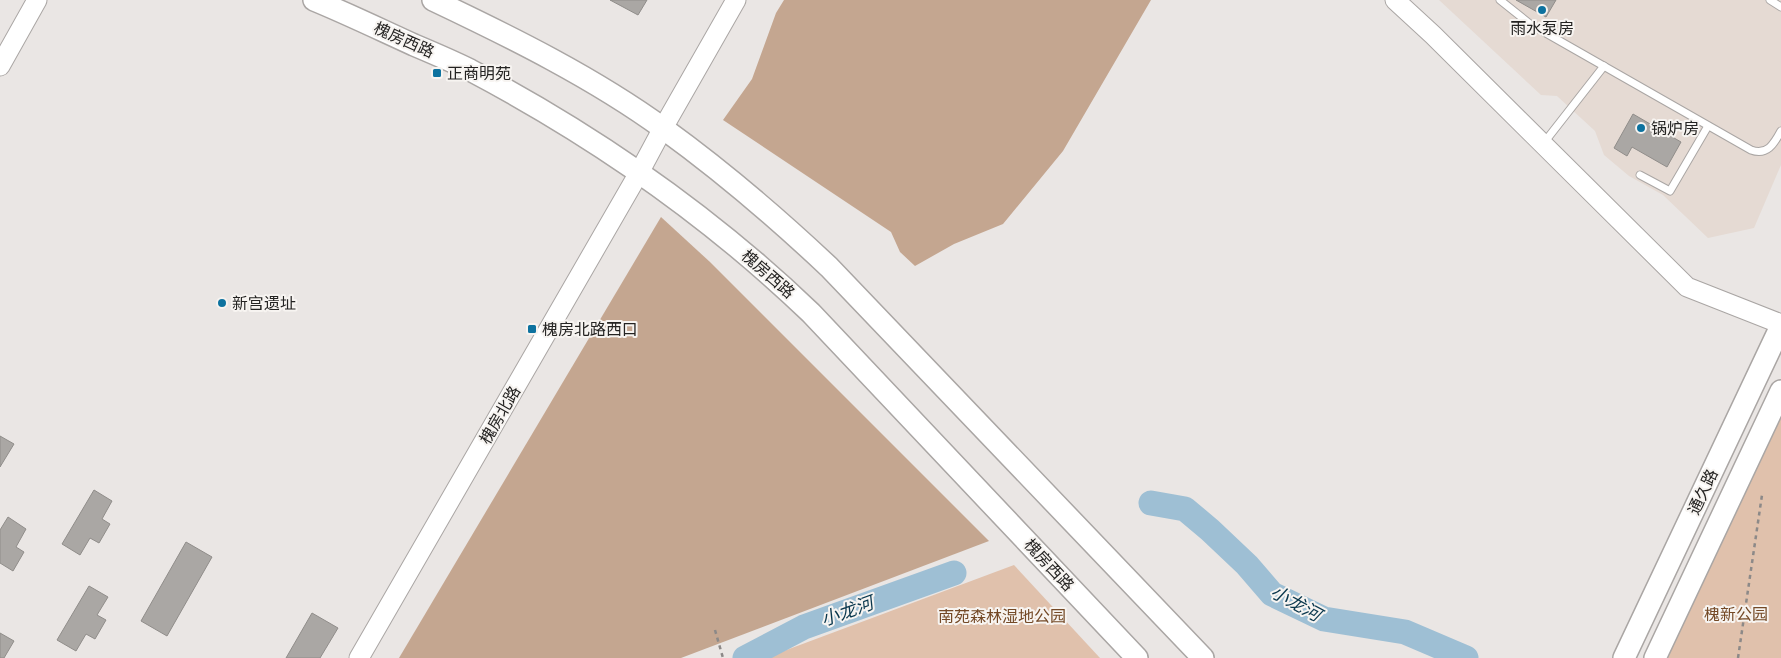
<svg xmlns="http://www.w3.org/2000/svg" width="1781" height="658" viewBox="0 0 1781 658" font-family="'Work Sans','Noto Sans SC',sans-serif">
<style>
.built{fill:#e5dad3}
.green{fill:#e0c1ac}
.forest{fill:#c4a690}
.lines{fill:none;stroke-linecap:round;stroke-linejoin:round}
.river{stroke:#9ebfd4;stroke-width:25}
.building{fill:#aaa7a4;stroke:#908d8a}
.lane-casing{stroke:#aaa6a4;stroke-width:9}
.secondary-casing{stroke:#aaa6a4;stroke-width:21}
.primary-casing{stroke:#aaa6a4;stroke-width:24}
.path{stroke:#8c8988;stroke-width:2.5;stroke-dasharray:4 4;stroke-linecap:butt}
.lane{stroke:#fff;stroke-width:7}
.secondary{stroke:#fff;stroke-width:19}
.primary{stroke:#fff;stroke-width:21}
.poi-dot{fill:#0d729f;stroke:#f7f4f1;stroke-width:2}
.labels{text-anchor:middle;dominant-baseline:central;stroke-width:4;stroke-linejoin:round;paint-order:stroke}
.poi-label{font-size:16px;fill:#242322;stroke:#f7f4f1;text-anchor:start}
.street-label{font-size:16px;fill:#242322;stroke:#f7f4f1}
.park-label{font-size:16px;fill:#744926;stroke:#f7f4f1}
.water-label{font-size:18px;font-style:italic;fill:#08364c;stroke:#f7f4f1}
</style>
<rect width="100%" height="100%" fill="#eae6e4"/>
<path class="built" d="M1439,0H1781V165L1754,228L1708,238L1663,195L1629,176L1604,155L1595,131L1557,96L1541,95Z"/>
<g class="green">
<path d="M1781,418V658H1667Z"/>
<path d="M1014,565L1100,658H765Z"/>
</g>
<g class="forest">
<path d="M784,0H1151L1063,151L1003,224L954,244L915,266L900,252L891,232L723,120L752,79L776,13Z"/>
<path d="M661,217L710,262L989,541L681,658H399Z"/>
</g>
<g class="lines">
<g class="river">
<path d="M1151,503L1185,509L1210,530L1247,565L1272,594L1324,619L1405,632L1466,658"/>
<path d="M745,658L804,627L954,573"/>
</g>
</g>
<g class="building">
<path d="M610,0H647L638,15Z"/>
<path d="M1516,0H1556L1546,17Z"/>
<path d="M1633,114L1681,142L1667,167L1632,147L1627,156L1614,148Z"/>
<path d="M0,436L14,444L0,467Z"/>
<path d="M94,490L112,501L102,519L110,524L99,543L90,538L80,555L62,544Z"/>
<path d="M8,517L26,529L16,547L24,552L13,571L0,563V530Z"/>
<path d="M186,542L212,557L167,636L141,621Z"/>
<path d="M89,586L108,597L97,615L106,620L95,639L86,634L76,651L57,640Z"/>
<path d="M312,613L338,628L320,658H286Z"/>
<path d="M0,633L14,641L4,658H0Z"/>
</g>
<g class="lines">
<g class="lane-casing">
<g id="lane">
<path d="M1500,0L1530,24L1751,150C1767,156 1774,144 1781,131"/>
<path d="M1770,0L1781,7"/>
<path d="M1543,144L1604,66"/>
<path d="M1640,175L1670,191L1708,126"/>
</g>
</g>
<g class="secondary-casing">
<g id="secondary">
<path d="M1395,0L1433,35L1687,287L1781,324"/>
<path d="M0,66L37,0"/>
<path d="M359,658L640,171L663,128L736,0"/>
</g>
</g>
<g class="primary-casing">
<g id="primary">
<path d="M314,0C348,14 381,30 414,45C433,53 452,61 470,70C595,136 709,215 811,313L1137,658"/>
<path d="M433,0C511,37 594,78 664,129C722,171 777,218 829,267L1203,658"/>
<path d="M1624,658L1781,326"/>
<path d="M1655,658L1781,391"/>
</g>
</g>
<g class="path">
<path d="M715,630L723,658"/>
<path d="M1738,658L1762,495"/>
</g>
<use href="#lane" class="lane"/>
<use href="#secondary" class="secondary"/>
<use href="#primary" class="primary"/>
</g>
<g class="poi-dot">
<circle cx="1542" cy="10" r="5"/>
<rect x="432" y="68" width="10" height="10" rx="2.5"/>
<circle cx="1641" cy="128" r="5"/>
<circle cx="222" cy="303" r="5"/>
<rect x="527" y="324" width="10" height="10" rx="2.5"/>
</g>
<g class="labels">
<g class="poi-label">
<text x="1542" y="28" text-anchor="middle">雨水泵房</text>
<text x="447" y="73">正商明苑</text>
<text x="1651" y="128">锅炉房</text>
<text x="232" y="303">新宫遗址</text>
<text x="542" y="329">槐房北路西口</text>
</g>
<g class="street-label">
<text transform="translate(404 40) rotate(24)">槐房西路</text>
<text transform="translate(768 274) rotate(41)">槐房西路</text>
<text transform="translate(500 415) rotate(-60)">槐房北路</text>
<text transform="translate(1703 492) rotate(-65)">通久路</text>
<text transform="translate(1049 565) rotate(47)">槐房西路</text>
</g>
<g class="park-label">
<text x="1736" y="614">槐新公园</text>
<text x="1002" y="616">南苑森林湿地公园</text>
</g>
<g class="water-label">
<text transform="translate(1296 603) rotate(29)">小龙河</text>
<text transform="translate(847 611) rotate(-20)">小龙河</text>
</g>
</g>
</svg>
